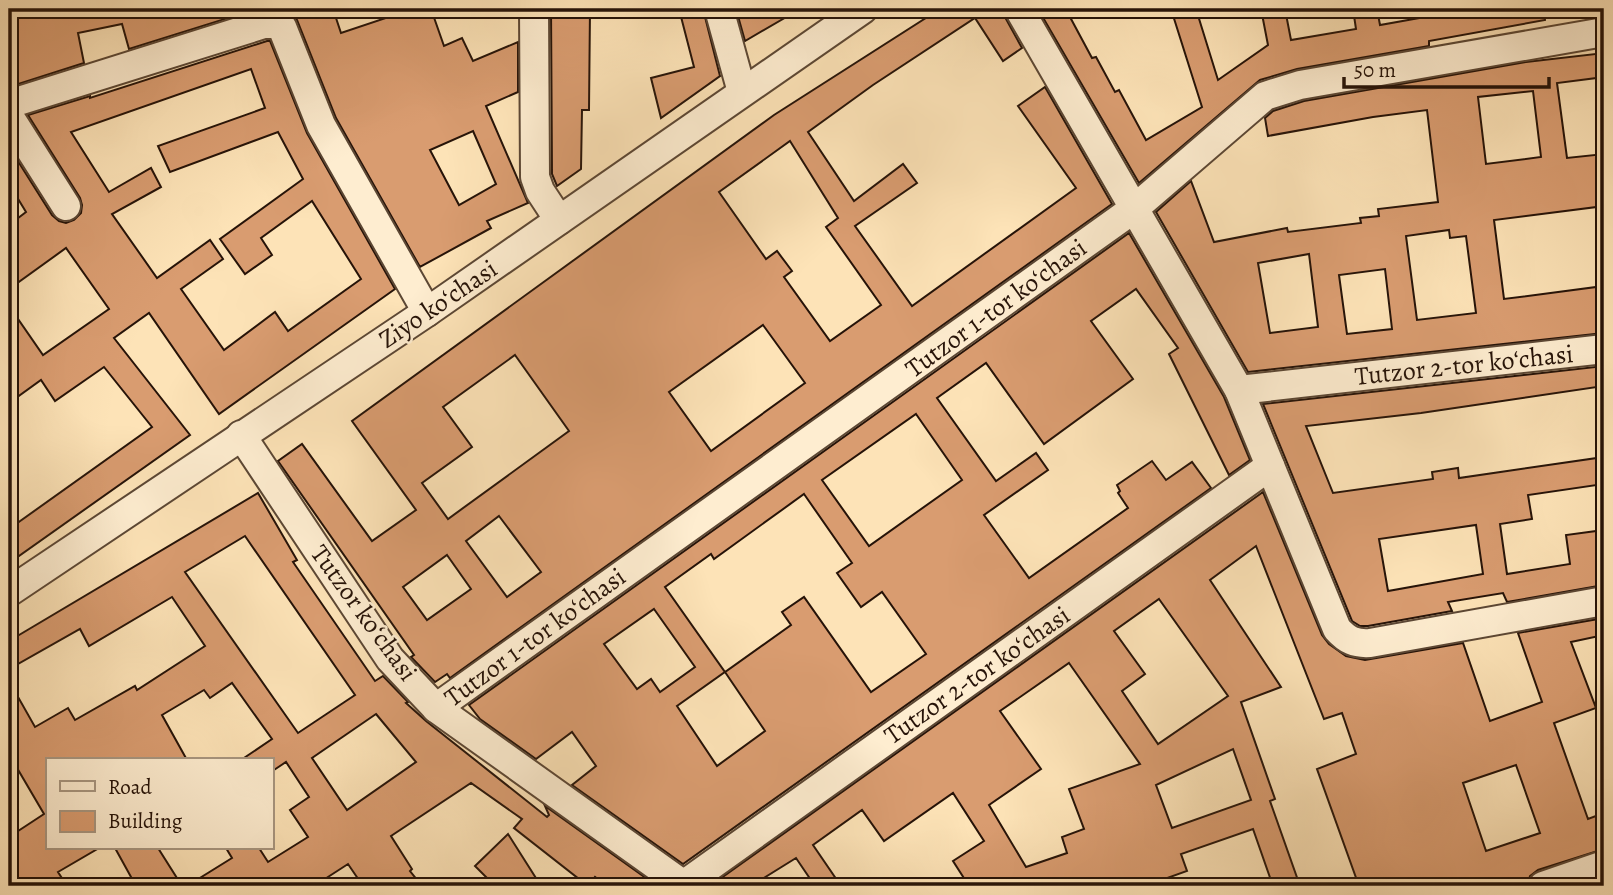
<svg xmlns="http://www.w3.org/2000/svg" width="1613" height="895" viewBox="0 0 1613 895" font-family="Alegreya,serif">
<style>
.building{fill:#d99c70;stroke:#261308;stroke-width:2;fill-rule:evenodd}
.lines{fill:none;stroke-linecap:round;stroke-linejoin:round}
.minor-casing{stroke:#5c4734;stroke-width:32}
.minor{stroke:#feedd0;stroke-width:28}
.labels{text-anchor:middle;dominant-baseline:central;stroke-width:5;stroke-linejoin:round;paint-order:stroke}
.street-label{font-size:26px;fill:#261308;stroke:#feedd0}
</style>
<rect width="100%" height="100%" fill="#fde3b7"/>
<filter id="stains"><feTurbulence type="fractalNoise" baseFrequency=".00286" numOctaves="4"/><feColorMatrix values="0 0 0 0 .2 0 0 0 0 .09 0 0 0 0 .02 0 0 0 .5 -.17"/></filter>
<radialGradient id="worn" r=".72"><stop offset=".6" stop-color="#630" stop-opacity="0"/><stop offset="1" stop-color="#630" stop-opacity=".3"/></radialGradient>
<g class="building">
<path d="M38,9H257L129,49L122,24L78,33L84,63L9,87V16Z"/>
<path d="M281,9H333L341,33L398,14L396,9H431L444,46L462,38L473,61L518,42V92L486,106L528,203L487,221L491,228L420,267L336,118L297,20L293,15ZM473,131L496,184L459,205L430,150Z"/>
<path d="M551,9H590L589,110H582L581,169L557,186L552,174Z"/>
<path d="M679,9H703L720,76L661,118L651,78L694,67Z"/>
<path d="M736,9H800L745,41Z"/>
<path d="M940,9H1002L1005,17L1022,48L1003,61L975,18L873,85L808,132L854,201L903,164L917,183L855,226L912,306L1076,188L1018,106L1045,87L1112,204L450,678L447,674L435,682L411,657L414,655L278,461L302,444L372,541L416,510L352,421L774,115ZM790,141L838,218L826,227L881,305L830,341L784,277L792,271L777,251L766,259L719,192ZM763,325L805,383L711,451L669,392ZM515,355L569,431L448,519L422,483L472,447L443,407ZM499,516L541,572L507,597L466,541ZM447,555L471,589L427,620L403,587Z"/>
<path d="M1038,9H1082L1070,17L1092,58L1096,57L1115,92L1119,90L1146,140L1202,107L1171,9H1196L1218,80L1268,45L1261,9H1285L1291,40L1356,29L1353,9H1377L1380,25L1442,14L1441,9H1544L1545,20L1429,41V46L1297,69L1260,80L1139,183Z"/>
<path d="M267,41H270L307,133L395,289L219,414L149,313L114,338L190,435L9,563V529L152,427L104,367L55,401L41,380L9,403V306L43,355L109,309L66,248L9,289V225L26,212L9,184V147L52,215L59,221L66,223L74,220L81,213L82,205L80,198L28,115L90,96V98ZM251,69L265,108L158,146L170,172L278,132L303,179L220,239L245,274L272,255L261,238L312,201L361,279L288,331L275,312L224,350L181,289L223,259L210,240L157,278L112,214L161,187L151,168L109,192L71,132Z"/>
<path d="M1604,53V77L1557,83L1567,158L1604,154V206L1494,220L1504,299L1604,286V333L1248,372L1156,212L1191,181L1214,242L1287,228L1288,232L1361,223L1360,218L1379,216L1378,209L1438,202L1427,110L1373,117L1268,136L1265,118L1273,111L1304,101L1526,62ZM1533,91L1541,157L1486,164L1478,97ZM1449,230L1450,238L1466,236L1476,313L1417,320L1406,236ZM1309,254L1318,327L1270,333L1258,263ZM1385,269L1392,329L1347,334L1339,275Z"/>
<path d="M1129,233L1224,397L1250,460L1229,475L1169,354L1178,348L1136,289L1091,321L1133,379L1044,444L986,363L937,398L996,481L1036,453L1048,470L984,515L1029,578L1128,508L1118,493L1120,491L1117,485L1152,461L1166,480L1192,462L1211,488L683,864L572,785L596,766L572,732L536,759L480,719L469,705ZM916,414L962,480L869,546L822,480ZM804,494L852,563L837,573L861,607L882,592L926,654L871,692L804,597L782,612L791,625L725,672L665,587L711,554L714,559ZM654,609L695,667L660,692L651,679L637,689L604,644ZM725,672L765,731L717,766L677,706Z"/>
<path d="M1604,366V386L1421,413L1306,426L1333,493L1433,479L1432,472L1458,468L1459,478L1604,457V484L1528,495L1532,519L1500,524L1507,574L1570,564L1566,535L1604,530V585L1507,602L1503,593L1448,602L1452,611L1368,626H1360L1352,621L1263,404ZM1476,525L1483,574L1388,591L1379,539Z"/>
<path d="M1263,492L1322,635L1329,644L1346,656L1365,660L1463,643L1490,721L1542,702L1518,633L1604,618V635L1571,642L1596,708L1554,723L1588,819L1604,813V849L1538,870L1530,876L1527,886H1359L1317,769L1356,754L1342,713L1324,719L1256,546L1210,580L1281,687L1241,702L1275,799L1270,801L1300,886H1273L1253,829L1181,854L1187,871L1145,886H969L953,861L984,841L953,793L884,841L862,810L813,845L841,886H815L796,858L751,886H710ZM1159,599L1228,696L1158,744L1122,691L1145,674L1114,631ZM1069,663L1140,764L1069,789L1084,829L1062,837L1067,853L1026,867L989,805L1041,769L1000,711ZM1233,749L1251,800L1172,828L1156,785ZM1516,765L1540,833L1486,851L1463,783Z"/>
<path d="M258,493L297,560L293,562L375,681L383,676L408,702L406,703L426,721L547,817L549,815L545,806L657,886H607L595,877L588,886L514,828L522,819L471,783L391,836L412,869L410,871L422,886H363L348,864L314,886H187L232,858L226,848H259L268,862L308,837L290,810L309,797L286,762L271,772V760H241L272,739L232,683L210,698L204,690L162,715L187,760H47V848H99L58,872L67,886H9V837L44,814L17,768L9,773V681L35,727L68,708L75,720L135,686L137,690L205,646L172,597L89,646L80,629L9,669V641ZM245,536L355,695L298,733L185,572ZM376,714L416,762L347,810L312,758Z"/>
<path d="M508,834L541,886H495L475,866Z"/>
<path d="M115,848H158L182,886H136Z"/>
</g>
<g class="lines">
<g class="minor-casing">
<g id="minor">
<path d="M534,9L535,177L540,191L559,220"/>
<path d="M719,9L742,92"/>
<path d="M1019,9L1239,390L1337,629C1347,640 1355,644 1370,643L1604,601"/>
<path d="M9,104L264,24H274L282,27L321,125L427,312"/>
<path d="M9,116L66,206"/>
<path d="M1239,390L1604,349"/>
<path d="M241,435L390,659L436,708L685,886"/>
<path d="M9,592L427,312L863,9"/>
<path d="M436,708L1135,208L1265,96L1300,85L1604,32"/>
<path d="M682,886L1270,466"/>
<path d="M1543,886L1604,865"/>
</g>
</g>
<use href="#minor" class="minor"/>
</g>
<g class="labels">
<g class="street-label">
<text transform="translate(438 304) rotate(-34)">Ziyo koʻchasi</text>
<text transform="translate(996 308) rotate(-36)">Tutzor 1-tor koʻchasi</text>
<text transform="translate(1464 365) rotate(-6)">Tutzor 2-tor koʻchasi</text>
<text transform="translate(364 613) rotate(54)">Tutzor koʻchasi</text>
<text transform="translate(535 637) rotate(-36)">Tutzor 1-tor koʻchasi</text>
<text transform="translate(977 675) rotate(-35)">Tutzor 2-tor koʻchasi</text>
</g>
</g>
<rect width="1613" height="895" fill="none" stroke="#fde3b7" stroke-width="35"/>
<rect x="10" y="10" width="1592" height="874" fill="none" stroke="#261308" stroke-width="3.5"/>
<rect x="18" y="18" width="1578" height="860" fill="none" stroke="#261308" stroke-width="2"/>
<rect x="46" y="758" width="228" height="91" fill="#feedd0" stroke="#a89680" stroke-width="2"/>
<rect x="60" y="781" width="35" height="10" fill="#feedd0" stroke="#a89680" stroke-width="2"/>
<text x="108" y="794" font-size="21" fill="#261308">Road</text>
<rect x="60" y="811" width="35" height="21" fill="#d99c70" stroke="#a89680" stroke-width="2"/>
<text x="108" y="828" font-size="21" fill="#261308">Building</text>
<path d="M1344 77v10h205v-10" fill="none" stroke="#261308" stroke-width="3.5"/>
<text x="1354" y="77" font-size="21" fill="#261308" stroke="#feedd0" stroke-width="5" paint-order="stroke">50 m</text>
<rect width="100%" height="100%" filter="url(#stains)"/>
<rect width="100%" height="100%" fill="url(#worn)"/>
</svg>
